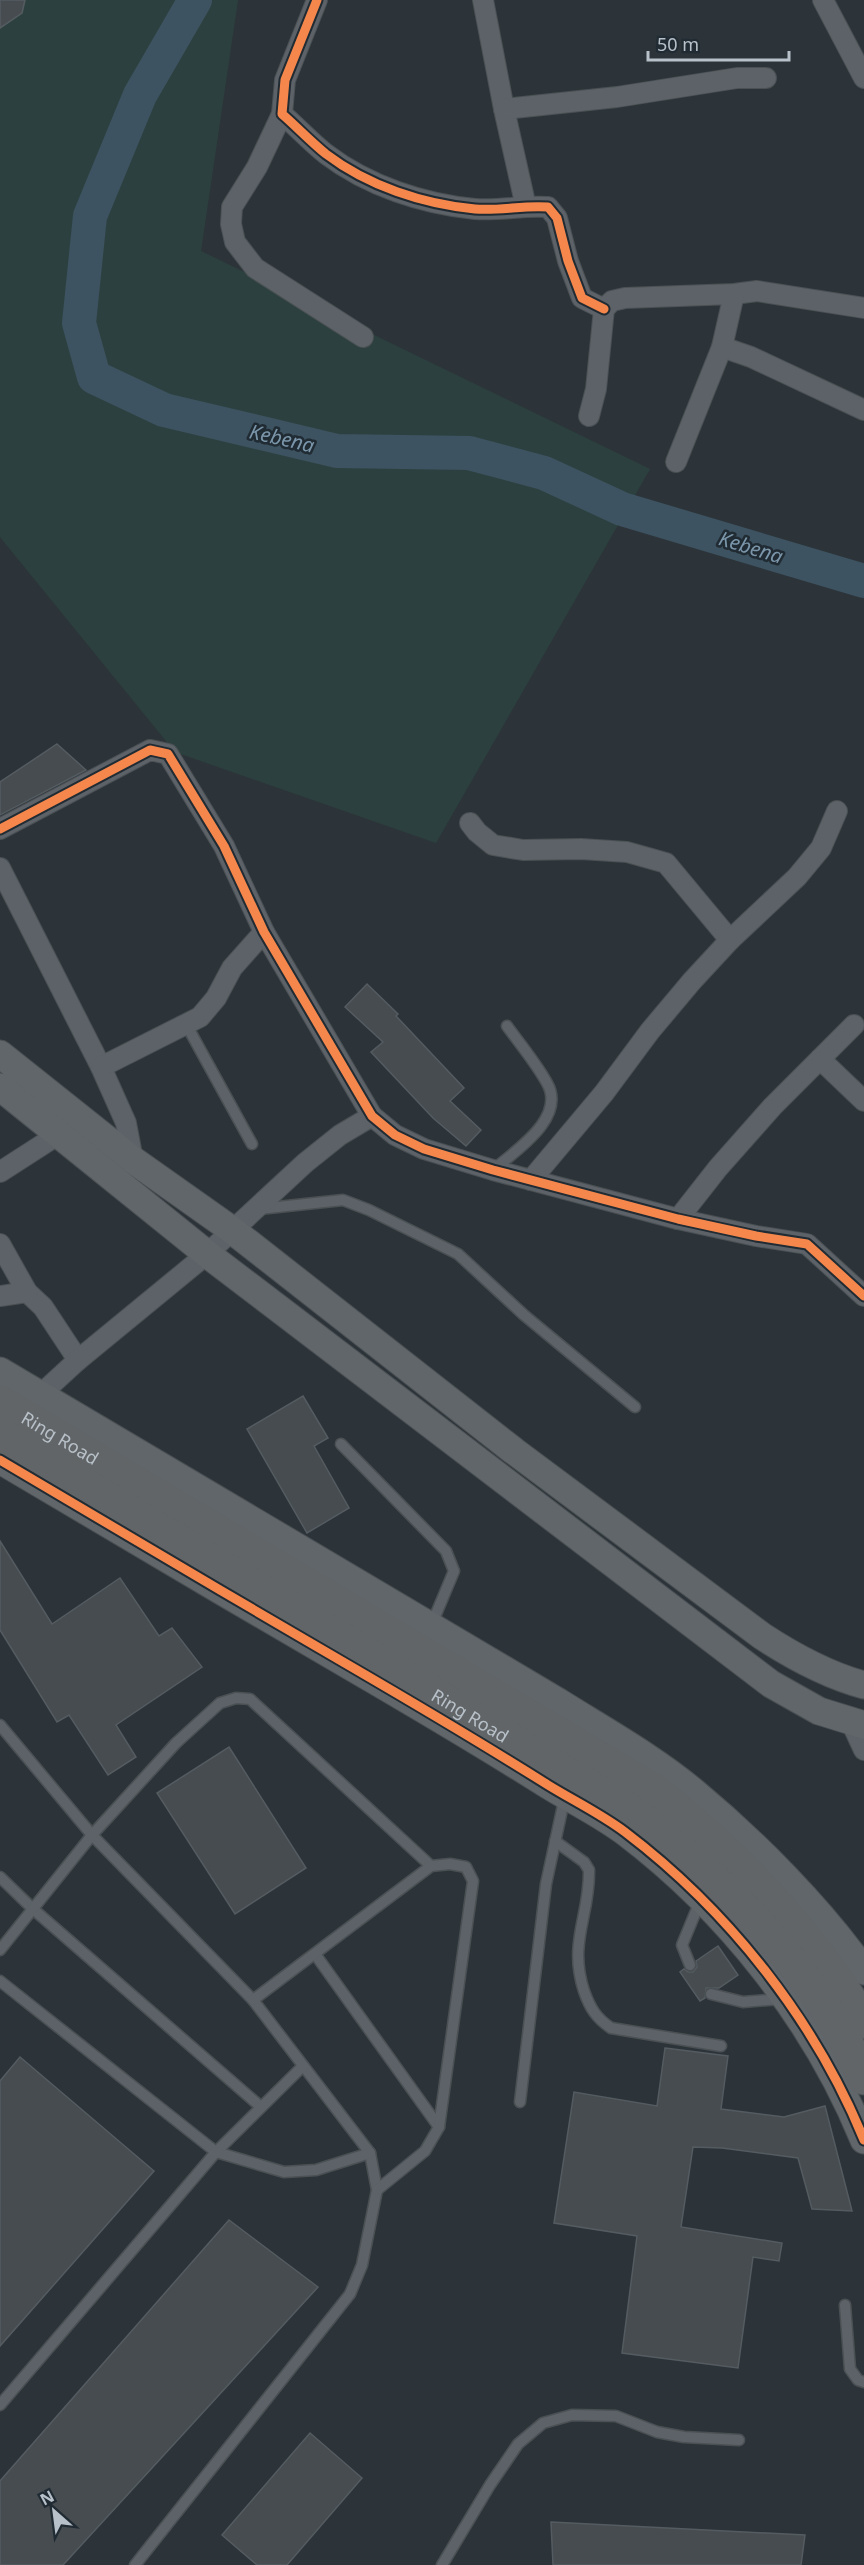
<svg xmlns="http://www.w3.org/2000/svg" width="864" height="2565" viewBox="0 0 864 2565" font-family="'Noto Sans',sans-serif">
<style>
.green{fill:#2c413f}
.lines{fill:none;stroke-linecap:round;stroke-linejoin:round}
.river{stroke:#3d5361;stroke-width:34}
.building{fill:#464c50;stroke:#555c61;stroke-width:1.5}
.lane-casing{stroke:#4a5054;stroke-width:13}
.street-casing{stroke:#4a5054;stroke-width:22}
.secondary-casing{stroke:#4a5054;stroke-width:29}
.highway-casing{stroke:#495055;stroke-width:35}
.lane{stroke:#5c6267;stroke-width:10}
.street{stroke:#5c6267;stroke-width:20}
.secondary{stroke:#61666b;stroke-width:27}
.highway{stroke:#616567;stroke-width:33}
.cycleway-casing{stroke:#202b33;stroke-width:13}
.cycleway{stroke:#f5874c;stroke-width:9}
.labels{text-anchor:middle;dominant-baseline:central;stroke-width:5;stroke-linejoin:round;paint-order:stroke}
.street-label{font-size:18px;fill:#b8c1c9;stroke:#202b33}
.water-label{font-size:20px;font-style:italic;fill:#7b96aa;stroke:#202b33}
</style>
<rect width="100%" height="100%" fill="#2c3439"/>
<path class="green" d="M0,0H238L201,251L650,469L436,843L175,752L0,537Z"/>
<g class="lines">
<path class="river" d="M195,0L140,95L90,216L79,323L94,377L164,410L337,451L469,453L544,473L622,509L864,581"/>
</g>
<g class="building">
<path d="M0,0H25L22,13L0,28Z"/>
<path d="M57,744L86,770L0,815V782Z"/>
<path d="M367,984L398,1014L396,1016L464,1088L450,1101L481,1130L466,1146L433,1118L371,1052L383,1042L345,1007Z"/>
<path d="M303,1396L328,1438L314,1446L349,1508L307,1533L247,1429Z"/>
<path d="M0,1541L52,1624L120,1578L159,1636L172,1628L202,1667L116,1725L136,1757L108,1775L69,1715L57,1722L0,1630Z"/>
<path d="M229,1747L306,1868L235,1914L157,1793Z"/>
<path d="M718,1946L738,1975L719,1988H706L705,1998L700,2001L680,1972L684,1969L688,1972H693L697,1967L696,1961Z"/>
<path d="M665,2048L728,2056L721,2109L784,2117L825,2106L852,2211L812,2209L798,2158L722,2148L693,2147L681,2227L782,2243L779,2261L753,2257L738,2368L622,2353L637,2236L554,2223L574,2092L657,2106Z"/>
<path d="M20,2057L154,2171L0,2346V2081Z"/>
<path d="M229,2220L318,2287L63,2565H0V2481Z"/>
<path d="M310,2433L362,2478L287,2565H257L222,2535Z"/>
<path d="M551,2522L805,2535L801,2565H553Z"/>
</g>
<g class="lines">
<g class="lane-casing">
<g id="lane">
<path d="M186,1024L252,1144"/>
<path d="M493,1170C515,1151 567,1118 547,1083C536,1063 520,1044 507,1026"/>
<path d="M259,1209L343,1200L369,1210L458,1254L524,1315L635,1407"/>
<path d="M341,1444L446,1551L454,1571L431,1626"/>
<path d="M0,1725L92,1835L253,2000L370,2153L377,2190L362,2265L350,2294L135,2565"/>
<path d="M555,1841L584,1862L589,1870C590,1916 568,1942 584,1991C590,2008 596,2018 611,2028L721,2046"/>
<path d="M0,1877L33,1909L261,2107"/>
<path d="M0,1950L92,1835L176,1743L220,1703L236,1698L250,1699L431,1866"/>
<path d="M315,1954L439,2127"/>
<path d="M690,1965L682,1945L701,1899"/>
<path d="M0,1981L216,2152L284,2172L316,2170L370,2153"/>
<path d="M711,1994L743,2002L781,1999"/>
<path d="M253,2000L431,1866L450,1864L466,1867L473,1881L439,2127L425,2151L377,2190"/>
<path d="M520,2102L546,1884L565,1796"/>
<path d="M845,2305L850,2369L858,2380L864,2382"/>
<path d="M0,2405L216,2152L303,2066"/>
<path d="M442,2565L490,2485L518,2444L543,2423L572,2415L616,2416L657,2432L684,2437L739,2440"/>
</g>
</g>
<g class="street-casing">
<g id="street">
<path d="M317,0L285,80L282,114C297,127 311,142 326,154C368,186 423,204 475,209C500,211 524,205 548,207L557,218L568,261L582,298L604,309"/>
<path d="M483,0L504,109L526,207"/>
<path d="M823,0L864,78"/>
<path d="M504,109L617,97L737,78H766"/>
<path d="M282,114L257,167L232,207L231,224L235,242L255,268L363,337"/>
<path d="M722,347L751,357L864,410"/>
<path d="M589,416L596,389L604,309L612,301L625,298L734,294L757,291L864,308"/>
<path d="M676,462L722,347L734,294"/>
<path d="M470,823L477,832L493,845L523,850L581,849L627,852L666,863L730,940"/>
<path d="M0,829L150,750L168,754L224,846L264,932L372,1116L395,1135L424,1149L493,1170L678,1219L756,1236L807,1244L864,1296"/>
<path d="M0,868L101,1067L126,1123L133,1160"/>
<path d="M820,1059L864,1101"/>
<path d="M101,1067L200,1017L216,998L232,968L264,932"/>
<path d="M0,1172L59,1134"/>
<path d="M531,1180L604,1093L650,1031L692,981L730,940L797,877L821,848L837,811"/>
<path d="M678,1219L718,1168L773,1106L854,1025"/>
<path d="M0,1244L27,1292L43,1307L78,1360"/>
<path d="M0,1296L27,1292"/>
<path d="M40,1395L78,1360L207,1254L305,1163L340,1135L372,1116"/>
<path d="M851,1722L864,1750"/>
</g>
</g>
<g class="secondary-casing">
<g id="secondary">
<path d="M0,1054L133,1160L232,1230L514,1451L762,1636C794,1657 827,1675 864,1685"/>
<path d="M0,1087L207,1254L771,1684L819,1711L864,1725"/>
<path d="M0,1371L557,1701C603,1730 652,1757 694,1792C753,1841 820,1908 864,1971"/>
<path d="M0,1460C116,1529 233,1598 350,1666C417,1705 483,1744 548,1785C574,1801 601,1814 625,1832C729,1911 815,2020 864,2140"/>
</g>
</g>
<g class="highway-casing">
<g id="highway">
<path id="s1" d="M0,1402L655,1791C737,1856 810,1932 864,2022"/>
<path id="s2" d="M0,1434L637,1815C732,1890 813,1967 864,2078"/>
</g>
</g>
<use href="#lane" class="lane"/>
<use href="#street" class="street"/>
<use href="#secondary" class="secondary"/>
<use href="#highway" class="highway"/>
<g class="cycleway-casing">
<g id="cycleway">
<path d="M317,0L285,80L282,114C297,127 311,142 326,154C368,186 423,204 475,209C500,211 524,205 548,207L557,218L568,261L582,298L604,309"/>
<path d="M0,829L150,750L168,754L224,846L264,932L372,1116L395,1135L424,1149L493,1170L678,1219L756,1236L807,1244L864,1296"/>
<path d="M0,1460C116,1529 233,1598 350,1666C417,1705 483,1744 548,1785C574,1801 601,1814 625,1832C729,1911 815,2020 864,2140"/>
</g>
</g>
<use href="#cycleway" class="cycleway"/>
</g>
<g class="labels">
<g class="street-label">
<text stroke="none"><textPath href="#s1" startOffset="70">Ring Road</textPath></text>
<text stroke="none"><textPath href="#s2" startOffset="548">Ring Road</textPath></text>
</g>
<g class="water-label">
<text transform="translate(282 438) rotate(13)">Kebena</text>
<text transform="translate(751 547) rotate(17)">Kebena</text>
</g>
</g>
<g transform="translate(54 2511) rotate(332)" stroke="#202b33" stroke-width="4.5" paint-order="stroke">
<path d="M0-4.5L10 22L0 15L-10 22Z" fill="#b8c1c9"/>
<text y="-9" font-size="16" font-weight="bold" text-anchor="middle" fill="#b8c1c9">N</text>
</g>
<path d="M648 51v9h141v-9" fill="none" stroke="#b8c1c9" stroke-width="3"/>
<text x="657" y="51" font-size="18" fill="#b8c1c9" stroke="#202b33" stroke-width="4.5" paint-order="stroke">50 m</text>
</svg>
